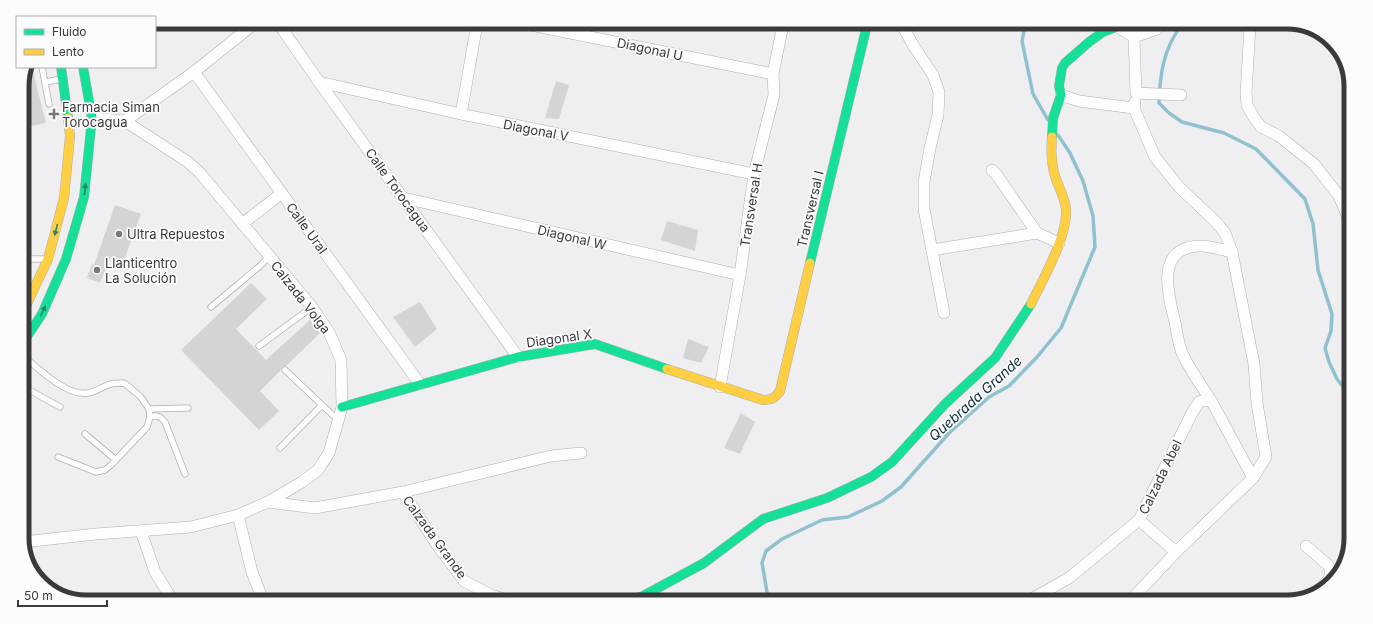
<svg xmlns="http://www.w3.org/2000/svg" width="1373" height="624" viewBox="0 0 1373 624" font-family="Inter,sans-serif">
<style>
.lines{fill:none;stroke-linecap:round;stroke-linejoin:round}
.stream{stroke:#8fc1cf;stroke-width:3.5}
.building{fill:#d3d4d5}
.lane-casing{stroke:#b0b0b2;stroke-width:7}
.street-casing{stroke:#b0b0b2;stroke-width:12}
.fast-casing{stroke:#b0b0b2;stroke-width:10}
.slow-casing{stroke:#b0b0b2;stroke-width:10}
.lane{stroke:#fdfdfd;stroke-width:5.5}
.street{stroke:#fdfdfd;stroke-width:11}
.fast{stroke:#16e098;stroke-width:9}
.slow{stroke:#ffcf43;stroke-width:9}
.oneway{fill:#2a8565}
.poi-dot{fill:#79797c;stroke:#fcfcff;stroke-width:1.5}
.labels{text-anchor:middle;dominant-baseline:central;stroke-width:3.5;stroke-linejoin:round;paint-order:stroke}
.street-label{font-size:13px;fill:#3a3a3c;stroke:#fcfcff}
.poi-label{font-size:13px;fill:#3a3a3c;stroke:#fcfcff;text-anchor:start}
.water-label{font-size:14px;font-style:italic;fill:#0e313a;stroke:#fcfcff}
.rim{fill:none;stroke:#3a3a3c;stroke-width:5}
</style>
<rect width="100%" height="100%" fill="#efeff2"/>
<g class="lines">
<g class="stream">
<path d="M1025,26L1022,41L1033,94L1048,120"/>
<path d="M1181,26C1163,49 1160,75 1159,103L1169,113L1182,122L1224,133L1256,149L1305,199L1313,224L1318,270L1332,314L1331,331L1325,348L1329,362L1337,379L1348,393"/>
<path d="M767,600V592L762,563L766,551L782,539L822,520L848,517L882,501L901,487L949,433L989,397L1009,386L1037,357L1061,328L1095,247L1093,216L1083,181L1070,153L1058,135"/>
</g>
</g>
<g class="building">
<path d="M29,67H32L46,123L22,128V82Z"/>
<path d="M556,81L569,85L559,119L545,118Z"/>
<path d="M115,205L141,214L123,263L110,258L100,283L87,278L92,264L94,265Z"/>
<path d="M667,221L698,230L695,251L661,240Z"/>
<path d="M251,283L267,299L236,329L266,360L310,320L320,333L286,366L282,367L281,370L260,391L279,411L259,430L181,350Z"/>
<path d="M420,302L437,329L415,347L393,317Z"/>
<path d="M688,339L709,347L701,363L683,358Z"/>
<path d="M741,413L755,422L740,454L724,448Z"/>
</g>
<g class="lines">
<g class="lane-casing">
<g id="lane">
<path d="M42,67L49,104"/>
<path d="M46,82L61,79"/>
<path d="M22,259H46"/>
<path d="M211,307L261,265L269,256"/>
<path d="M259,346L312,307"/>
<path d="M22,355C38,368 67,397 88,393C96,392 103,386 111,384C115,383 119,383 124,383L140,396L149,409L150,417L147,427L111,465L105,470L96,472L58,457"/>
<path d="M285,370L339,421"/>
<path d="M22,386L60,407"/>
<path d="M149,409L188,408"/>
<path d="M150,417C157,415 160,416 165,422L185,474"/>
<path d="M85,434L116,460"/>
<path d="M280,448L322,405"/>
</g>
</g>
<g class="street-casing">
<g id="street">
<path d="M278,23L319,82L518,357"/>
<path d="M526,24L773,74"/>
<path d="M902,25L913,45L933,75L939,92L938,115L930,148L924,182V209L944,313"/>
<path d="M1118,27L1134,37L1157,29L1160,26"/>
<path d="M1250,27L1246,93L1247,105L1253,116L1261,127L1279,136L1314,164L1339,196L1349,220"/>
<path d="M1134,37L1136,93L1181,95"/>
<path d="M194,72L420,384"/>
<path d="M319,82L461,114L754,174"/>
<path d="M1061,95L1079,101L1134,108L1135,102"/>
<path d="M461,114L477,24"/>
<path d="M125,121L194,72L255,23"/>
<path d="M992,170L996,174L1037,233"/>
<path d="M404,198L740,275"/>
<path d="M242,224L282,193"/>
<path d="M932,250L1037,233L1059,243"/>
<path d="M720,387L740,275L754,174L774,95L773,74L783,25"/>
<path d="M1212,402C1202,387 1191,371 1183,355C1178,345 1177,332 1175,322C1168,294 1155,248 1199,246C1209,245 1222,250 1232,252"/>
<path d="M403,492L437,545L464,581L491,595L504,599"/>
<path d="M268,502L315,508L403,492L551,456L581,453"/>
<path d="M238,515L252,572L262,598"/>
<path d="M1139,520L1176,552"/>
<path d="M141,531L155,572L171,598"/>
<path d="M23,542L96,534L191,527L238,515L268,502L302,482L318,470L329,453L342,407L341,360L329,332L312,307L200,173L188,162L125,121L92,118"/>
<path d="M1306,546L1328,565L1331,571L1329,579L1316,593"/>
<path d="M1028,601L1069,578L1139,520L1192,413L1199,402L1205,400L1212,402L1253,478"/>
<path d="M1130,601L1176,552L1253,478L1266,457L1257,403L1254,364L1232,252L1225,233L1216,222L1179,187L1155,157L1134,108"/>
</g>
</g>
<g class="fast-casing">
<g id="fast">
<path d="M61,67L68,118"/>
<path d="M1052,137L1053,118L1061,95L1059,86L1062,68L1065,63L1089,42L1103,32L1118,26"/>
<path d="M810,263L867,25"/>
<path d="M22,344L42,314L66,259L84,197L92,118L83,67"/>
<path d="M342,407L518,357L595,344L667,369"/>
<path d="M22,536L23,542L37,578"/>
<path d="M631,599L643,596L704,563L763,519L827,498L871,477L892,462L945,404L995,358L1031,304"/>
</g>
</g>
<g class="slow-casing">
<g id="slow">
<path d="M1031,304C1043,279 1068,236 1066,209C1065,198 1058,186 1055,176C1051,163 1051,150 1052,137"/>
<path d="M22,314L48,259L64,198L70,136L68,118"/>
<path d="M667,369L763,400C772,400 775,398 780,391L810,263"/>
</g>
</g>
<use href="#lane" class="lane"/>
<use href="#street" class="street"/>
<use href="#fast" class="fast"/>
<use href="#slow" class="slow"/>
</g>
<defs><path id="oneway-solid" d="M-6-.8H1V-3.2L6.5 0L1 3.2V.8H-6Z"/></defs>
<g class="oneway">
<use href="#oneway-solid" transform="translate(85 189) rotate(-84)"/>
<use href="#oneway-solid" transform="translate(56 230) rotate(104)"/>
<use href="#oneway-solid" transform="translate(43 311) rotate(-64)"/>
</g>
<g class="poi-dot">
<path d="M52 108h4v4h4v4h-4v4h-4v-4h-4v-4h4z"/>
<circle cx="119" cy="234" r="4"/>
<circle cx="97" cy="270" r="4"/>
</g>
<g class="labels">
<g class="street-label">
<text transform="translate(650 49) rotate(12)">Diagonal U</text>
<text transform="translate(536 130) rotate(11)">Diagonal V</text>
<text transform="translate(398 190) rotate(54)">Calle Torocagua</text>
<text transform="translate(751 205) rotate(-81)">Transversal H</text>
<text transform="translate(810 209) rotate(-77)">Transversal I</text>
<text transform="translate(307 228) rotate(54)">Calle Ural</text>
<text transform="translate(572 237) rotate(13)">Diagonal W</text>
<text transform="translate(301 297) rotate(52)">Calzada Volga</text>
<text transform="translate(559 338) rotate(-8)">Diagonal X</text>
<text transform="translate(1160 477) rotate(-64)">Calzada Abel</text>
<text transform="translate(435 537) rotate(54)">Calzada Grande</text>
</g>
<g class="poi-label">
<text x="62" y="107">Farmacia Siman<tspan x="62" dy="15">Torocagua</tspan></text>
<text x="127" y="234">Ultra Repuestos</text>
<text x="105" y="263">Llanticentro<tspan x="105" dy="15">La Solución</tspan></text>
</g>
<g class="water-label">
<text transform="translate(975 398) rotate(-42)">Quebrada Grande</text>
</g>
</g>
<path d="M0 0H1373V624H0ZM86 29H1287A57 57 0 0 1 1344 86V538A57 57 0 0 1 1287 595H86A57 57 0 0 1 29 538V86A57 57 0 0 1 86 29Z" fill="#fcfcff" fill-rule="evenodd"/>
<path class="rim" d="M86 29H1287A57 57 0 0 1 1344 86V538A57 57 0 0 1 1287 595H86A57 57 0 0 1 29 538V86A57 57 0 0 1 86 29Z"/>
<rect x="16" y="16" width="140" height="52" fill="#fcfcff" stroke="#aeaeb1"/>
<rect x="24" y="29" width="20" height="6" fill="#16e098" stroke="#aeaeb1"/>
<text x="52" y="36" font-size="12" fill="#3a3a3c">Fluido</text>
<rect x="24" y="49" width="20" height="6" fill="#ffcf43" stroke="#aeaeb1"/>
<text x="52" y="56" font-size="12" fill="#3a3a3c">Lento</text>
<path d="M18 600v6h89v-6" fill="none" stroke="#3a3a3c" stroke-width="2"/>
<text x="24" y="600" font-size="12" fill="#3a3a3c" stroke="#fcfcff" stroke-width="3" paint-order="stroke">50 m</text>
</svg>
